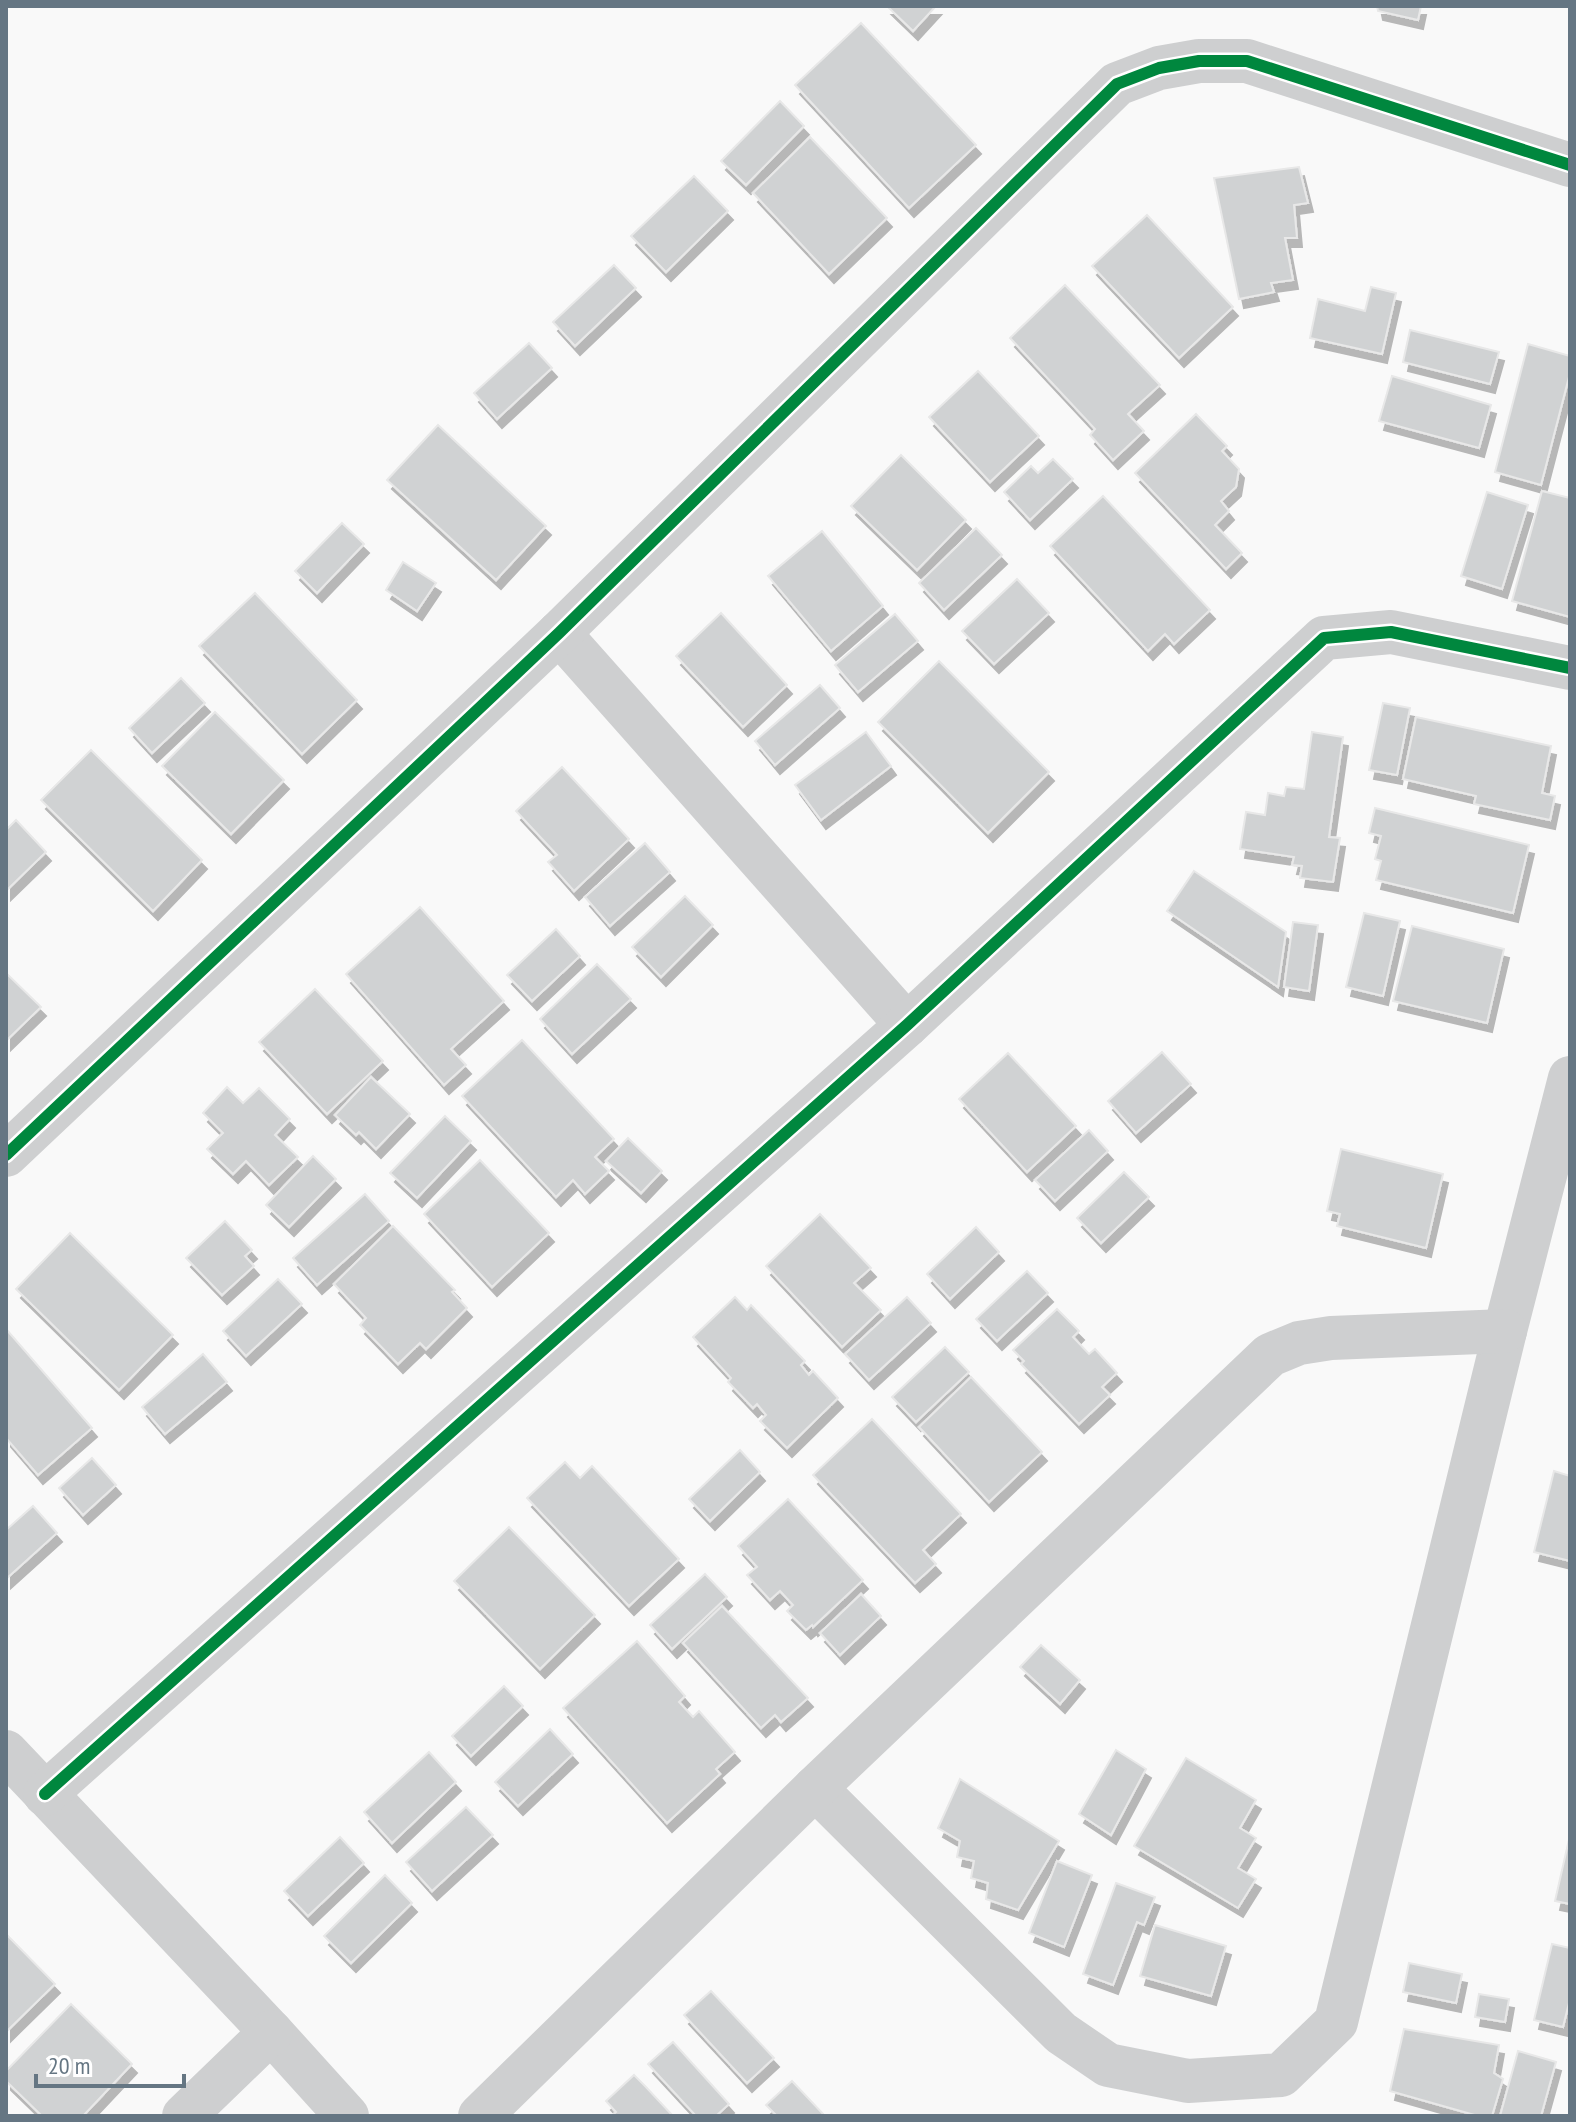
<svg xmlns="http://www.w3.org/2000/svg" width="1576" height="2122" viewBox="0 0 1576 2122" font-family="'PT Sans Narrow',sans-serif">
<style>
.building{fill:#d0d2d3;stroke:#e8e8e8;stroke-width:2;filter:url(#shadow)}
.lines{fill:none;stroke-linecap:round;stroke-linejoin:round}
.minor{stroke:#cecfd0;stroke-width:44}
.cycleway-casing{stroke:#fff;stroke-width:17}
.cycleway{stroke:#00873e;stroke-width:12}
</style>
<defs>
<filter id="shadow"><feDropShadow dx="5" dy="9" stdDeviation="0" flood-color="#0004"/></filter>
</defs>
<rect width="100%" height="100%" fill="#f9f9f9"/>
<g class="building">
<path d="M887,6H936L913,31Z"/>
<path d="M1377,6H1421L1418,20L1378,11Z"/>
<path d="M861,23L976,145L909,208L795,85Z"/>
<path d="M780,101L804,126L746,185L721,161Z"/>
<path d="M810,137L887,218L829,274L753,193Z"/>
<path d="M1299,167L1308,203L1294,205L1297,238H1285L1293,280L1271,283L1274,292L1239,299L1214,178Z"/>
<path d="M694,176L728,211L666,272L631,236Z"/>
<path d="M1147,215L1233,307L1179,358L1092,266Z"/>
<path d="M614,265L636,288L575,346L553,322Z"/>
<path d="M1065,285L1160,385L1128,414L1144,431L1113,460L1090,435L1095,429L1010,338Z"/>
<path d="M1371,287L1396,293L1382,354L1310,338L1318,299L1365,311Z"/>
<path d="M1410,330L1499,352L1490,384L1403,362Z"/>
<path d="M529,343L552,368L497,419L474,393Z"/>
<path d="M1528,344L1570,356V373L1541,485L1495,472Z"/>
<path d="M978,371L1039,436L990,482L929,417Z"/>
<path d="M1392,376L1491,405L1479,448L1379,421Z"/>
<path d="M1196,414L1227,446L1222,451L1239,469L1236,487L1221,501L1229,511L1215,525L1242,553L1226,569L1135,473Z"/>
<path d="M438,425L546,526L496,580L387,480Z"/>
<path d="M901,455L966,520L917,570L851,506Z"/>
<path d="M1053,459L1073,479L1030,520L1004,492L1031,466L1038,473Z"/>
<path d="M1542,491L1570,498V617L1512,601Z"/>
<path d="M1487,492L1528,505L1502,589L1461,576Z"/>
<path d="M1103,496L1210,610L1174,644L1165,634L1148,651L1050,546Z"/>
<path d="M342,523L364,544L317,593L295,571Z"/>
<path d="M976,528L1002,555L944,610L919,583Z"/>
<path d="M822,531L883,606L831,651L768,576Z"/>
<path d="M403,562L436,583L417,611L386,590Z"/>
<path d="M1017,579L1049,613L994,664L962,631Z"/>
<path d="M255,593L357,700L302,754L199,646Z"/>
<path d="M721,613L787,685L743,727L676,656Z"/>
<path d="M895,614L918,641L858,692L835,665Z"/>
<path d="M939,661L1049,772L988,833L878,722Z"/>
<path d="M181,678L205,703L152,753L129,728Z"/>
<path d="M820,685L840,708L775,765L755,741Z"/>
<path d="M1383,703L1410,708L1397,775L1369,770Z"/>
<path d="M215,712L284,780L231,834L162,766Z"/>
<path d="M1416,717L1551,746L1542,793L1555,796L1550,820L1474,804L1476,796L1403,779Z"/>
<path d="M866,732L891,766L821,820L795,785Z"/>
<path d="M1312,732L1343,737L1329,837L1340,838L1333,882L1300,878L1302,866L1292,865L1294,857L1240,849L1246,812L1265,815L1268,793L1284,796L1286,787L1304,789Z"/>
<path d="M91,750L202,860L153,911L41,800Z"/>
<path d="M562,767L629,839L574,891L548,862L557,855L516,811Z"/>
<path d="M1375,808L1529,845L1513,913L1376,880L1381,861L1375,859L1381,836L1369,833Z"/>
<path d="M16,820L46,852L6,891V830Z"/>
<path d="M645,843L670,872L610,926L585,897Z"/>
<path d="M1194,871L1286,932L1278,987L1167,911Z"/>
<path d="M685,896L713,925L661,977L632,947Z"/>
<path d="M420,907L504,1001L451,1049L466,1065L444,1085L346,974Z"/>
<path d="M1364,913L1400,921L1383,996L1346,987Z"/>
<path d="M1293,922L1318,925L1309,991L1284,987Z"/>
<path d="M1412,926L1504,949L1487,1023L1393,1001Z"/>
<path d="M556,929L580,956L532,1001L507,975Z"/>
<path d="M597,964L631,999L572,1054L540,1019Z"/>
<path d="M6,973L41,1007L6,1041Z"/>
<path d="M315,989L383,1061L327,1114L259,1042Z"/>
<path d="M522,1040L614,1139L595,1157L609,1171L585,1194L573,1180L556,1197L462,1096Z"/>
<path d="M1162,1052L1191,1084L1136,1133L1108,1101Z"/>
<path d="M1008,1053L1076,1126L1027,1172L959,1099Z"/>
<path d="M371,1077L410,1114L376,1149L359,1132L356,1135L335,1115Z"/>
<path d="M227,1087L243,1103L259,1088L290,1119L275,1135L298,1157L269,1185L246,1161L233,1174L207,1149L223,1133L203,1113Z"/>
<path d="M445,1116L471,1141L417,1198L390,1173Z"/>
<path d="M1089,1130L1108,1151L1055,1201L1035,1180Z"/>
<path d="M628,1138L662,1171L641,1193L606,1161Z"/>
<path d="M1341,1149L1443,1174L1426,1248L1337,1226L1340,1214L1327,1211Z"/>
<path d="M313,1156L336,1179L289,1227L266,1205Z"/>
<path d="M480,1160L549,1233L492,1287L424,1214Z"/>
<path d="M1124,1172L1149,1197L1101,1243L1077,1218Z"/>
<path d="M365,1194L389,1221L317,1285L293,1258Z"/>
<path d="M820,1214L871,1268L854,1283L881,1310L842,1347L766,1266Z"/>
<path d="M225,1221L252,1250L245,1256L254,1266L222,1295L186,1258Z"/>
<path d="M393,1226L455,1290L452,1292L467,1308L426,1349L420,1343L398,1364L360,1325L366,1318L334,1284Z"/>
<path d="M976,1227L999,1252L950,1299L927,1274Z"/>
<path d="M70,1233L173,1335L119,1390L16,1289Z"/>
<path d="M1027,1271L1048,1293L997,1341L976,1319Z"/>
<path d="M278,1279L302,1304L246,1356L223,1331Z"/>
<path d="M735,1297L747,1310L751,1305L805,1361L801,1365L809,1375L813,1371L838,1398L787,1448L760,1421L766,1415L757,1404L753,1408L728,1382L731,1378L693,1337Z"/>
<path d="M907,1297L931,1323L869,1380L845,1354Z"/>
<path d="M1057,1309L1079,1331L1073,1337L1089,1354L1095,1349L1117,1373L1102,1387L1110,1395L1079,1424L1021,1364L1024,1361L1013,1350Z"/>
<path d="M6,1329L92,1428L38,1475L6,1438Z"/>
<path d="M945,1347L969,1372L916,1422L892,1397Z"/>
<path d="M203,1354L227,1382L165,1434L142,1407Z"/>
<path d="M971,1377L1042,1452L989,1502L919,1427Z"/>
<path d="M872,1419L961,1514L923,1550L936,1564L915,1583L813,1475Z"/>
<path d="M740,1450L760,1472L710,1521L689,1499Z"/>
<path d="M92,1458L116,1485L83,1515L59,1488Z"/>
<path d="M565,1462L580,1478L592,1466L679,1559L629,1606L527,1498Z"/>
<path d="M1554,1471L1570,1476V1561L1534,1552Z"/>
<path d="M788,1499L863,1580L813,1627L812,1625L806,1630L787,1611L793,1605L780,1591L770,1600L747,1575L757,1567L738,1546Z"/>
<path d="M33,1506L57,1533L6,1579V1530Z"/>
<path d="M509,1527L595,1615L540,1669L454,1581Z"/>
<path d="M705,1574L727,1597L672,1649L650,1625Z"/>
<path d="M861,1594L881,1616L840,1655L820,1633Z"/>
<path d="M722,1606L808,1698L781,1722L775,1715L761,1728L683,1643Z"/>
<path d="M637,1641L685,1696L679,1702L693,1717L699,1711L735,1752L716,1769L720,1774L667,1823L563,1708Z"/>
<path d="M1041,1645L1080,1680L1060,1704L1020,1667Z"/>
<path d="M504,1686L523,1706L471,1756L452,1736Z"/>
<path d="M550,1729L573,1754L518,1806L495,1782Z"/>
<path d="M1116,1750L1146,1769L1111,1835L1079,1814Z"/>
<path d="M429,1752L456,1782L392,1843L364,1812Z"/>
<path d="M1186,1758L1256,1800L1240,1828L1256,1838L1238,1868L1256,1879L1238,1908L1134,1846Z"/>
<path d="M960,1779L1059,1841L1018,1910L986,1899L988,1883L971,1878L974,1861L957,1857L960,1841L938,1828Z"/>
<path d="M466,1807L493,1835L432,1891L406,1862Z"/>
<path d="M1570,1835V1904L1555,1901Z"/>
<path d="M340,1837L364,1863L308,1916L284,1891Z"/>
<path d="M1057,1861L1092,1875L1064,1947L1029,1933Z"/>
<path d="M385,1875L412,1903L351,1963L324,1936Z"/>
<path d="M1116,1883L1155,1897L1144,1925L1137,1922L1113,1985L1083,1974Z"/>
<path d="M1155,1925L1226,1946L1211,1996L1140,1976Z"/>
<path d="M6,1934L55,1984L6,2032Z"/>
<path d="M1552,1944L1570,1948V1999L1563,2027L1534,2020Z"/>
<path d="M1409,1963L1462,1974L1456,2003L1403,1992Z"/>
<path d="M711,1991L774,2058L747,2083L684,2015Z"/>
<path d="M1479,1994L1509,1999L1505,2022L1475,2017Z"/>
<path d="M71,2004L132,2064L83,2116H42L6,2081V2071Z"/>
<path d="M1404,2029L1499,2045L1494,2073L1503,2079L1492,2116H1478L1390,2091Z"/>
<path d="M673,2042L729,2104L716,2116H696L648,2064Z"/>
<path d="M1518,2051L1556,2062L1541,2116H1500Z"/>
<path d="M634,2075L645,2086L673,2116H612L616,2112L606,2101Z"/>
<path d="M792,2081L825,2116H777L766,2105Z"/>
</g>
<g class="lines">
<g class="minor">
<path d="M559,633L907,1025"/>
<path d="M6,1155L559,633L1117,84L1159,68L1199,61H1247L1570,165"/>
<path d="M6,1752L271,2032L347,2116"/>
<path d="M815,1788L1061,2033L1108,2065L1188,2081L1281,2075L1336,2022L1505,1331L1570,1078"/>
<path d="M45,1794L907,1025L1324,638L1391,632L1570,668"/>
<path d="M184,2116L271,2032"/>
<path d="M480,2116L815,1788L1270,1355L1299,1343L1331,1338L1505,1331"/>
</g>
<g class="cycleway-casing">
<g id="cycleway">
<path d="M6,1155L559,633L1117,84L1159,68L1199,61H1247L1570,165"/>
<path d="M45,1794L907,1025L1324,638L1391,632L1570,668"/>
</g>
</g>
<use href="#cycleway" class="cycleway"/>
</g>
<rect width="1576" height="2122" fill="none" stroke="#657683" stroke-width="16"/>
<path d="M36 2074v12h148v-12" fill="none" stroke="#657683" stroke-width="4"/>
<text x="48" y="2074" font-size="24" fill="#657683" stroke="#ffffff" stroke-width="6" paint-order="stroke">20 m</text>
</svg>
